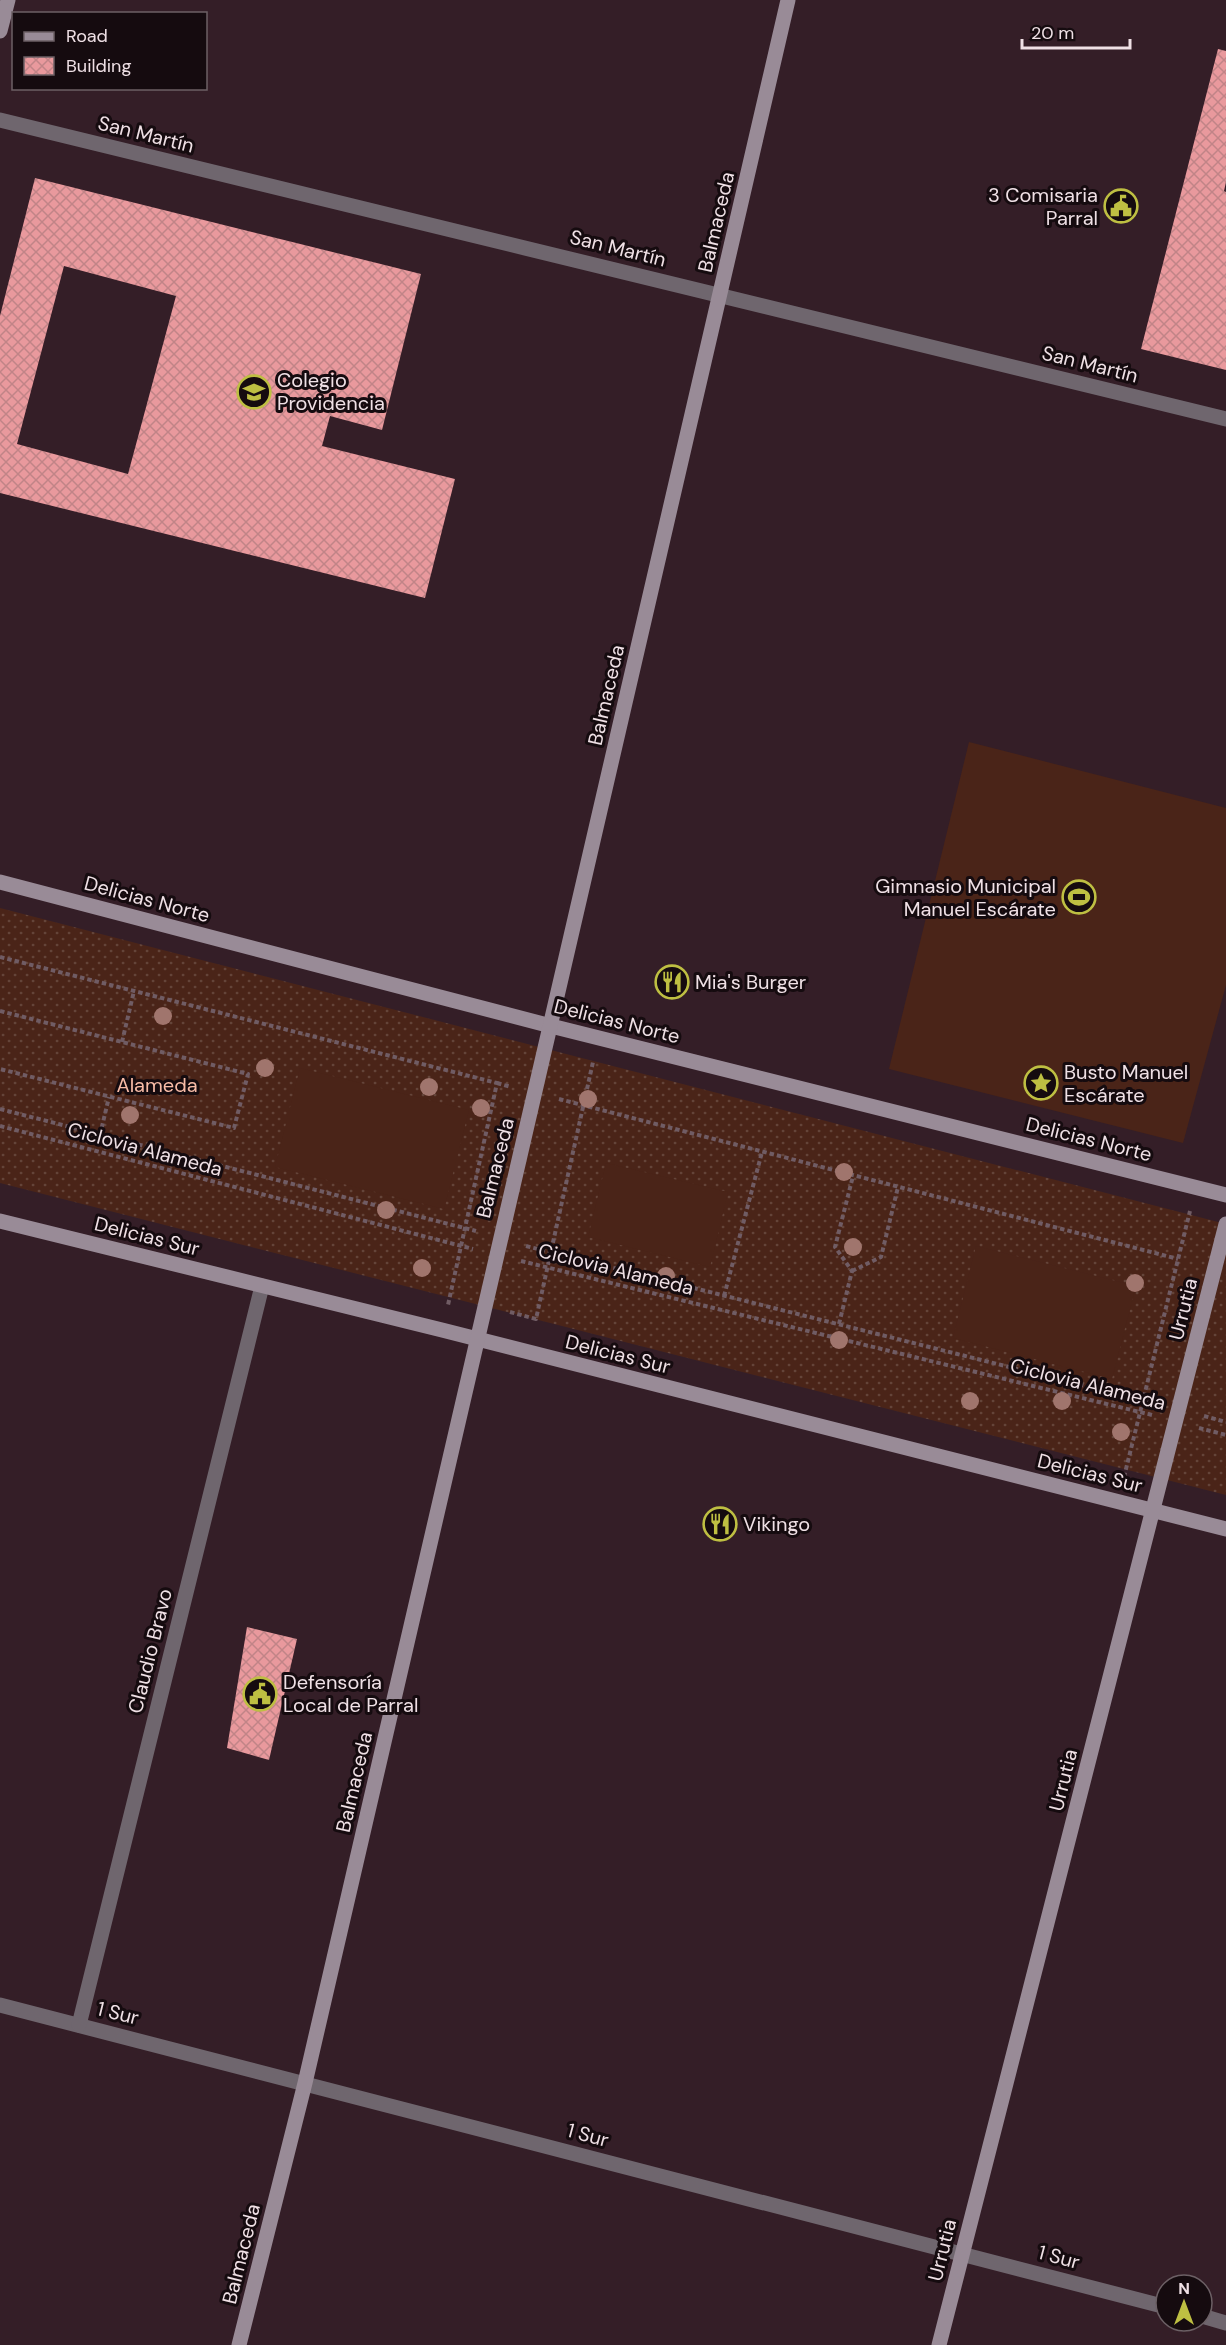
<svg xmlns="http://www.w3.org/2000/svg" width="1226" height="2345" viewBox="0 0 1226 2345" font-family="'DM Sans',sans-serif">
<style>
.grass{fill:url(#grass-dots)}
.garden{fill:#4a2418}
.building{fill:url(#building-cross-hatch);fill-rule:evenodd}
.lines{fill:none;stroke-linecap:round;stroke-linejoin:round}
.path{stroke:#705c64;stroke-width:4;stroke-dasharray:4.5 3;stroke-linecap:butt}
.street{stroke:#6f666e;stroke-width:15}
.secondary{stroke:#998b97;stroke-width:15}
.tree{fill:#a0756d}
.labels{text-anchor:middle;dominant-baseline:central;stroke-width:6;stroke-linejoin:round;paint-order:stroke}
.street-label{font-size:20px;fill:#efe0e5;stroke:#150b0f}
.poi-label{font-size:20px;fill:#efe0e5;stroke:#150b0f;text-anchor:start}
.park-label{font-size:20px;fill:#f8bca7;stroke:#150b0f}
</style>
<defs>
<pattern id="grass-dots" width="8" height="8" patternUnits="userSpaceOnUse" patternTransform="scale(1.5)"><rect width="8" height="8" fill="#4a2418"/><path d="M2 2h.1M6 6h.1" fill="none" stroke="#644439" stroke-width="1.8" stroke-linecap="round"/></pattern>
<pattern id="building-cross-hatch" width="8" height="8" patternUnits="userSpaceOnUse" patternTransform="scale(1.5)"><rect width="8" height="8" fill="#e9999d"/><path d="M0 0l8 8M0 8l8-8" fill="none" stroke="#c18487"/></pattern>
</defs>
<rect width="100%" height="100%" fill="#341e27"/>
<path class="grass" d="M0,908L1226,1224V1495L0,1183Z"/>
<g class="garden">
<path d="M969,742L1226,808V985L1183,1143L889,1069Z"/>
<path d="M300,1068L469,1110L444,1209L275,1167Z"/>
<path d="M606,1163L728,1192L710,1267L588,1237Z"/>
<path d="M976,1246L1136,1286L1112,1379L953,1338Z"/>
</g>
<g class="building">
<path d="M1218,49L1226,51V182L1224,191L1226,192V370L1141,349Z"/>
<path d="M35,178L421,274L382,430L330,416L322,446L455,479L425,598L0,493V316ZM64,266L176,296L128,474L17,444Z"/>
<path d="M247,1627L297,1639L269,1760L227,1748Z"/>
</g>
<g class="lines">
<g class="path">
<path d="M0,957L497,1083L448,1305"/>
<path d="M0,1011L248,1074L234,1128L0,1069"/>
<path d="M122,1042L134,991"/>
<path d="M497,1083L511,1087"/>
<path d="M559,1099L1178,1259"/>
<path d="M0,1109L476,1231"/>
<path d="M0,1126L473,1249"/>
<path d="M100,1135L109,1097"/>
<path d="M526,1246L1153,1403"/>
<path d="M521,1261L1152,1415"/>
<path d="M852,1271L881,1257L898,1187"/>
<path d="M724,1296L762,1152"/>
<path d="M510,1312L536,1319L593,1062"/>
<path d="M839,1324L852,1271L835,1247L853,1176"/>
<path d="M1204,1416L1226,1422"/>
<path d="M1199,1428L1226,1435"/>
<path d="M1124,1477L1190,1211"/>
</g>
<g class="street">
<path d="M0,120L1226,419"/>
<path d="M0,2005L1166,2307"/>
<path d="M79,2025L262,1286"/>
<path d="M1202,2316L1226,2323"/>
</g>
<g class="secondary">
<path d="M0,31L8,0"/>
<path d="M0,882L551,1026L1226,1195"/>
<path d="M0,1221L442,1330L1226,1529"/>
<path d="M239,2345L305,2083L788,0"/>
<path d="M939,2345L1226,1224"/>
</g>
</g>
<g class="tree">
<circle cx="163" cy="1016" r="9"/>
<circle cx="265" cy="1068" r="9"/>
<circle cx="429" cy="1087" r="9"/>
<circle cx="588" cy="1099" r="9"/>
<circle cx="481" cy="1108" r="9"/>
<circle cx="130" cy="1115" r="9"/>
<circle cx="844" cy="1172" r="9"/>
<circle cx="386" cy="1210" r="9"/>
<circle cx="853" cy="1247" r="9"/>
<circle cx="422" cy="1268" r="9"/>
<circle cx="666" cy="1276" r="9"/>
<circle cx="1135" cy="1283" r="9"/>
<circle cx="839" cy="1340" r="9"/>
<circle cx="970" cy="1401" r="9"/>
<circle cx="1062" cy="1401" r="9"/>
<circle cx="1121" cy="1432" r="9"/>
</g>
<defs>
<g id="civic-ring" transform="scale(1.725)"><circle r="9.5" fill="#150b0f" stroke="#bebf42" stroke-width="1.5"/><path d="M-.6-6.5H3V-4.5H.6V-3L4-1V1h2V6H-6V1h2V-1L-.6-3ZM-1.2 2.5V6h2.4V2.5Z" fill="#bebf42"/></g>
<g id="school-ring" transform="scale(1.725)"><circle r="9.5" fill="#150b0f" stroke="#bebf42" stroke-width="1.5"/><path d="M0-5L7-2L0 1L-7-2ZM-4 1L0 2.5L4 1V4Q0 6-4 4Z" fill="#bebf42"/></g>
<g id="stadium-ring" transform="scale(1.725)"><circle r="9.5" fill="#150b0f" stroke="#bebf42" stroke-width="1.5"/><path d="M0-5a6.5 5 0 1 0 0 10a6.5 5 0 1 0 0-10ZM-3.5-1.8h7v3.6h-7Z" fill="#bebf42"/></g>
<g id="restaurant-ring" transform="scale(1.725)"><circle r="9.5" fill="#150b0f" stroke="#bebf42" stroke-width="1.5"/><path d="M-5-6h1v4h1v-4h1v4h1v-4h1v5L-1.5 .5V6h-2V.5L-5-1ZM5-6V6H3V1.5H1.5Q1.5-4 5-6Z" fill="#bebf42"/></g>
<g id="sight-ring" transform="scale(1.725)"><circle r="9.5" fill="#150b0f" stroke="#bebf42" stroke-width="1.5"/><path d="M0-6L1.8-2.2L6-1.7L2.9 1.2L3.7 5.4L0 3.3L-3.7 5.4L-2.9 1.2L-6-1.7L-1.8-2.2Z" fill="#bebf42"/></g>
</defs>
<g fill-rule="evenodd">
<use href="#civic-ring" x="1121" y="206"/>
<use href="#school-ring" x="254" y="392"/>
<use href="#stadium-ring" x="1079" y="897"/>
<use href="#restaurant-ring" x="672" y="982"/>
<use href="#sight-ring" x="1041" y="1083"/>
<use href="#restaurant-ring" x="720" y="1524"/>
<use href="#civic-ring" x="260" y="1694"/>
</g>
<g class="labels">
<g class="street-label">
<text transform="translate(146 134) rotate(14)">San Martín</text>
<text transform="translate(716 222) rotate(-77)">Balmaceda</text>
<text transform="translate(618 248) rotate(14)">San Martín</text>
<text transform="translate(1090 364) rotate(14)">San Martín</text>
<text transform="translate(606 695) rotate(-77)">Balmaceda</text>
<text transform="translate(147 899) rotate(15)">Delicias Norte</text>
<text transform="translate(617 1021) rotate(14)">Delicias Norte</text>
<text transform="translate(1089 1139) rotate(14)">Delicias Norte</text>
<text transform="translate(145 1149) rotate(15)">Ciclovia Alameda</text>
<text transform="translate(495 1168) rotate(-76)">Balmaceda</text>
<text transform="translate(147 1236) rotate(14)">Delicias Sur</text>
<text transform="translate(616 1269) rotate(14)">Ciclovia Alameda</text>
<text transform="translate(1183 1309) rotate(-76)">Urrutia</text>
<text transform="translate(618 1354) rotate(14)">Delicias Sur</text>
<text transform="translate(1088 1384) rotate(14)">Ciclovia Alameda</text>
<text transform="translate(1090 1473) rotate(14)">Delicias Sur</text>
<text transform="translate(150 1651) rotate(-76)">Claudio Bravo</text>
<text transform="translate(1063 1780) rotate(-76)">Urrutia</text>
<text transform="translate(354 1782) rotate(-77)">Balmaceda</text>
<text transform="translate(118 2013) rotate(14)">1 Sur</text>
<text transform="translate(588 2135) rotate(15)">1 Sur</text>
<text transform="translate(942 2250) rotate(-76)">Urrutia</text>
<text transform="translate(241 2254) rotate(-76)">Balmaceda</text>
<text transform="translate(1059 2257) rotate(15)">1 Sur</text>
</g>
<g class="poi-label">
<text x="1098" y="195" text-anchor="end">3 Comisaria<tspan x="1098" dy="23">Parral</tspan></text>
<text x="277" y="380">Colegio<tspan x="277" dy="23">Providencia</tspan></text>
<text x="1056" y="886" text-anchor="end">Gimnasio Municipal<tspan x="1056" dy="23">Manuel Escárate</tspan></text>
<text x="695" y="982">Mia's Burger</text>
<text x="1064" y="1072">Busto Manuel<tspan x="1064" dy="23">Escárate</tspan></text>
<text x="743" y="1524">Vikingo</text>
<text x="283" y="1682">Defensoría<tspan x="283" dy="23">Local de Parral</tspan></text>
</g>
<g class="park-label">
<text x="157" y="1085">Alameda</text>
</g>
</g>
<rect x="12" y="12" width="195" height="78" fill="#150b0f" stroke="#6c6065" stroke-width="1.5"/>
<rect x="24" y="32" width="30" height="9" fill="#998b97" stroke="#6c6065" stroke-width="1.5"/>
<text x="66" y="42" font-size="18" fill="#efe0e5">Road</text>
<rect x="24" y="57" width="30" height="18" fill="url(#building-cross-hatch)" stroke="#6c6065" stroke-width="1.5"/>
<text x="66" y="72" font-size="18" fill="#efe0e5">Building</text>
<g transform="translate(1184 2303)"><circle r="28" fill="#150b0f" stroke="#6c6065" stroke-width="1.5"/>
<path d="M0-4.5L10 22L0 15L-10 22Z" fill="#bebf42"/>
<text y="-9" font-size="16" font-weight="bold" text-anchor="middle" fill="#efe0e5">N</text>
</g>
<path d="M1022 39v9h108v-9" fill="none" stroke="#efe0e5" stroke-width="3"/>
<text x="1031" y="39" font-size="18" fill="#efe0e5" stroke="#150b0f" stroke-width="4.5" paint-order="stroke">20 m</text>
</svg>
